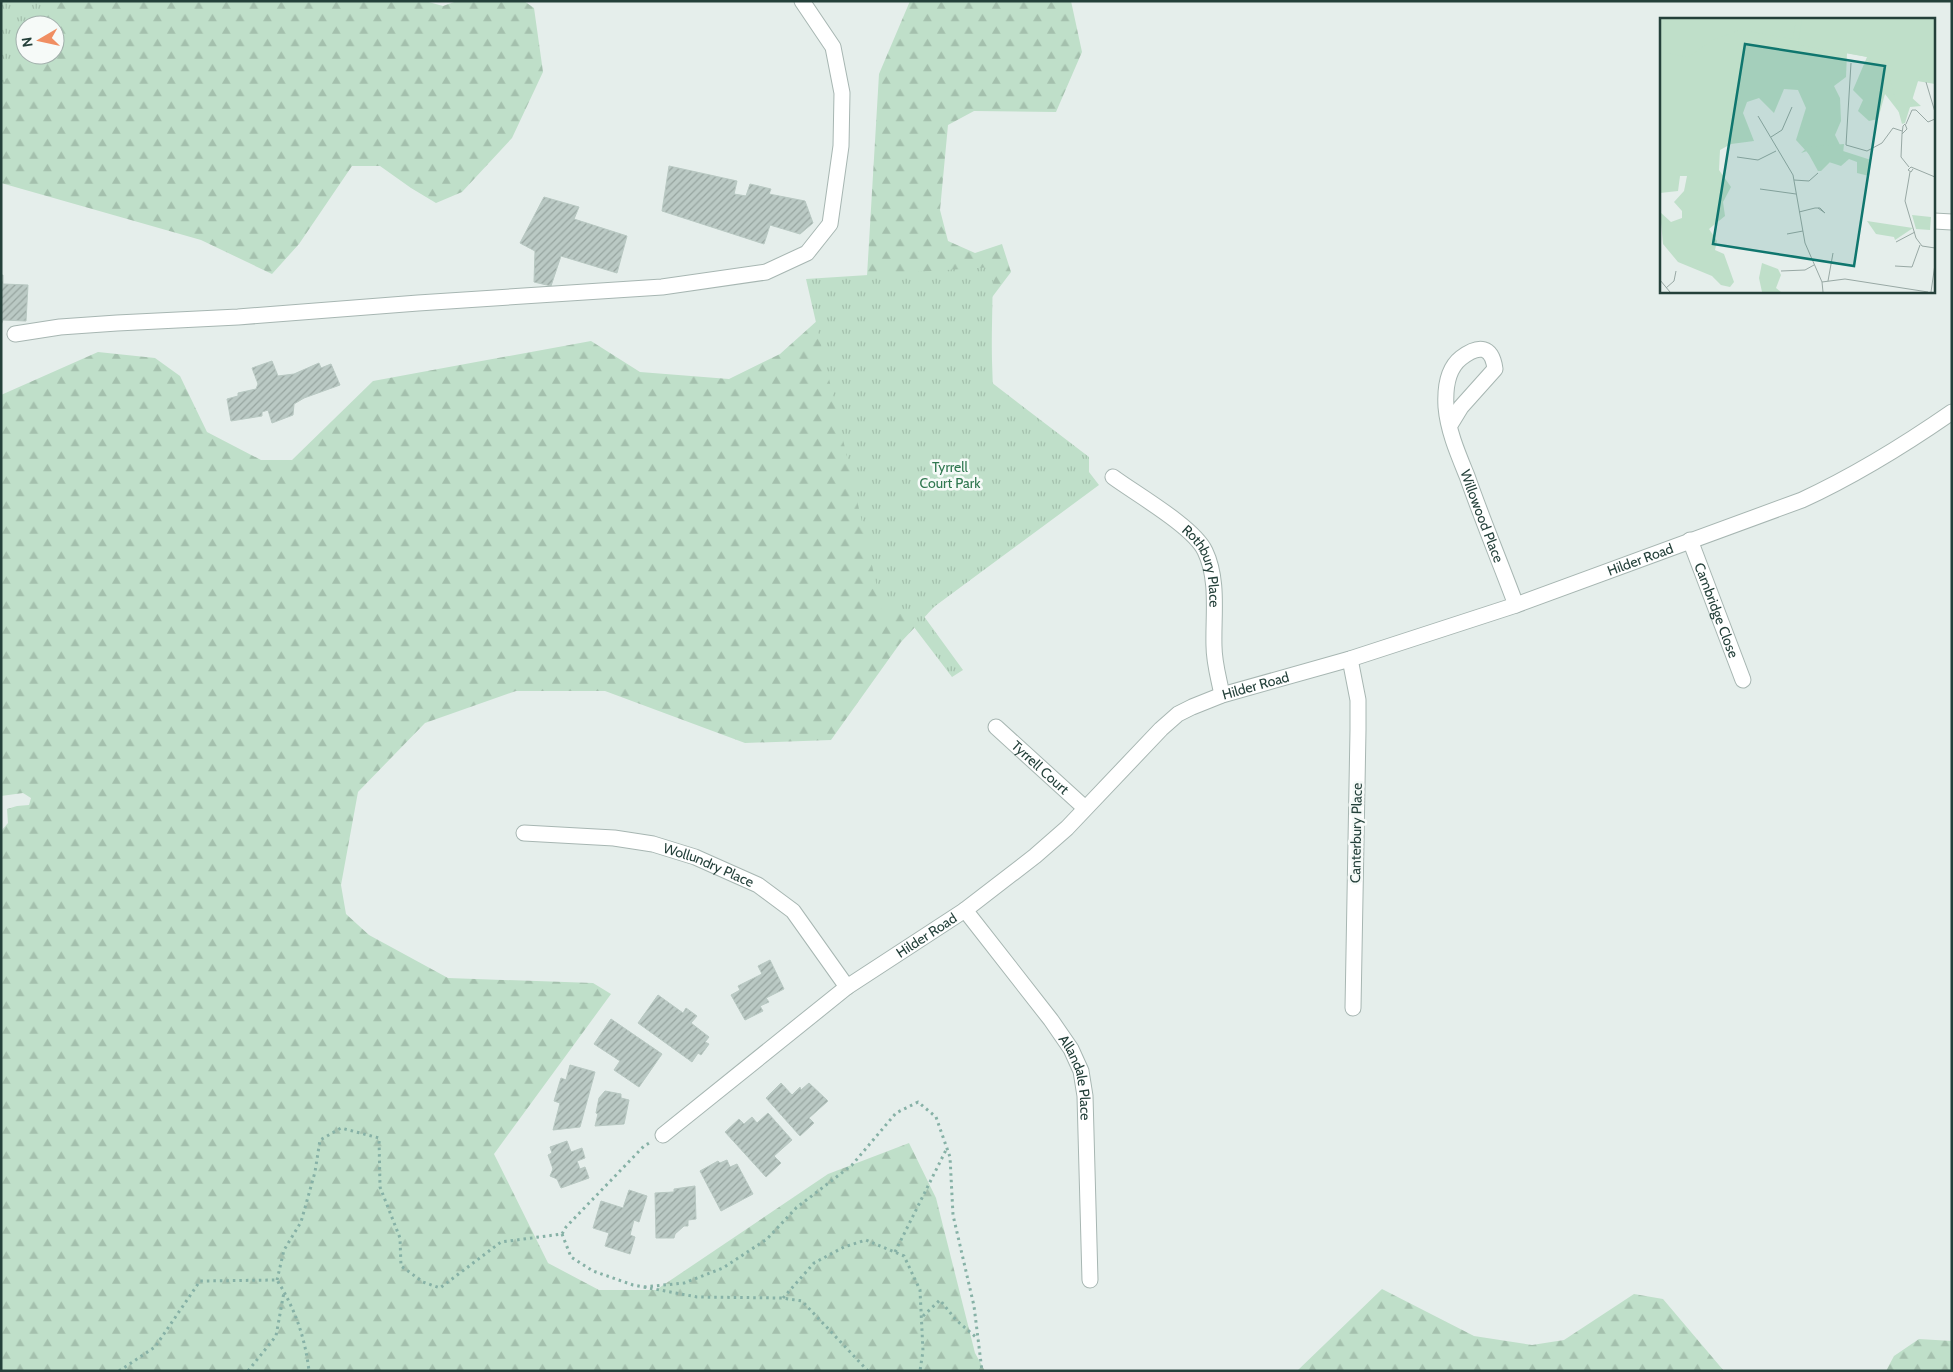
<svg xmlns="http://www.w3.org/2000/svg" width="1953" height="1372" viewBox="0 0 1953 1372" font-family="Cabin,sans-serif">
<style>
.forest{fill:url(#forest-firs);fill-rule:evenodd}
.park{fill:url(#park-tufts)}
.building{fill:url(#building-hatch);stroke:#b8c8c2}
.lines{fill:none;stroke-linecap:round;stroke-linejoin:round}
.minor-casing{stroke:#a7b6b2;stroke-width:17}
.path{stroke:#86b1a6;stroke-width:3;stroke-dasharray:2.5 4;stroke-linecap:butt}
.minor{stroke:#fff;stroke-width:15}
.labels{text-anchor:middle;dominant-baseline:central;stroke-width:5;stroke-linejoin:round;paint-order:stroke}
.park-label{font-size:14px;fill:#2f774f;stroke:#f6faf8}
.street-label{font-size:14px;fill:#24403a;stroke:#f6faf8}
.inset-road{fill:none;stroke:#98a8a4;stroke-width:1}
.view{fill:#0f766e;fill-opacity:0.15;stroke:#0f766e;stroke-width:2.5}
.inset-edge{fill:none;stroke:#24403a;stroke-width:2.5}
</style>
<defs>
<pattern id="forest-firs" width="22" height="20" patternUnits="userSpaceOnUse" patternTransform="scale(1.25)"><rect width="22" height="20" fill="#bfdfc9"/><path d="M5 1l3.5 6h-7zM16 11l3.5 6h-7z" fill="#a4c0ad"/></pattern>
<pattern id="park-tufts" width="24" height="20" patternUnits="userSpaceOnUse" patternTransform="scale(1.25)"><rect width="24" height="20" fill="#bfdfc9"/><path d="M3 7l-1-3M5 7V3M7 7l1-3M15 17l-1-3M17 17v-4M19 17l1-3" fill="none" stroke="#a4c0ad"/></pattern>
<pattern id="building-hatch" width="6" height="6" patternUnits="userSpaceOnUse" patternTransform="scale(1.25)"><rect width="6" height="6" fill="#bac9c4"/><path d="M-1 1l2-2M0 6l6-6M5 7l2-2" fill="none" stroke="#97a5a0"/></pattern>
</defs>
<rect width="100%" height="100%" fill="#e5eeeb"/>
<g class="forest">
<path d="M1,1H425L443,6L457,1H524L534,8L543,72L512,138L462,192L436,203L411,188L380,166H352L299,244L272,274L201,240L1,183ZM25,25H55V55H25Z"/>
<path d="M910,1H1071L1082,52L1056,112L974,111L948,125L940,210L948,241L975,253L1002,244L1011,272L990,300L993,391L1028,507L901,642L831,740L745,743L605,691H516L425,723L358,792L341,885L346,914L369,935L448,978L593,983L611,994L494,1154L548,1263L599,1290H656L828,1174L909,1143L936,1198L975,1353L985,1371H1V831L8,823L7,809L17,806L29,805L31,798L23,793L1,796V395L98,352L155,358L180,376L207,432L261,460H292L373,381L591,341L640,372L729,379L780,354L867,276L879,74Z"/>
<path d="M1382,1289L1474,1336L1532,1345L1564,1340L1634,1294L1663,1299L1724,1371H1297Z"/>
<path d="M1919,1339L1952,1341V1371H1886L1894,1356Z"/>
</g>
<g class="park">
<path d="M1,1H57L42,25H25V51L1,87Z"/>
<path d="M993,267L991,382L1089,457V472L1099,485L923,615L963,670L952,677L904,614L883,613L806,279Z"/>
</g>
<g class="building">
<path d="M669,166L737,181L734,194L746,196L750,184L771,189L769,194L805,201L813,223L800,234L770,225L764,244L662,211Z"/>
<path d="M544,197L579,207L574,219L627,236L617,273L561,256L551,286L534,282L535,251L520,243Z"/>
<path d="M1,275H3V284L28,285L26,321L3,320L1,325Z"/>
<path d="M272,361L278,376L294,374L319,363L321,368L331,364L340,385L304,398L294,404L293,415L272,423L268,410L262,412V416L231,421L227,399L238,396V393L256,389L258,384L252,368Z"/>
<path d="M770,960L784,989L766,998L769,1002L760,1006L763,1011L745,1020L731,995L740,990L738,986L762,974L758,966Z"/>
<path d="M658,995L683,1013L686,1008L697,1016L691,1023L709,1037L705,1042L709,1044L701,1055L698,1053L692,1062L638,1023Z"/>
<path d="M611,1019L662,1054L639,1087L614,1070L620,1061L594,1044Z"/>
<path d="M570,1065L595,1072L580,1127L553,1130L560,1103L554,1101L561,1078L566,1080Z"/>
<path d="M781,1083L792,1095L800,1087L801,1090L809,1083L828,1101L809,1118L814,1123L800,1136L766,1098Z"/>
<path d="M605,1091L621,1094V1098L629,1100L624,1124L595,1126L598,1114L596,1113L599,1098Z"/>
<path d="M768,1113L792,1140L774,1156L781,1163L766,1177L725,1132L739,1119L744,1124L752,1117L757,1123Z"/>
<path d="M567,1141L571,1152L582,1148L585,1158L577,1161L580,1169L585,1167L589,1178L561,1188L557,1179L550,1176L553,1169L548,1155L552,1153L550,1147Z"/>
<path d="M727,1160L730,1167L737,1164L753,1194L721,1211L700,1171L718,1161L720,1163Z"/>
<path d="M695,1186L696,1219L688,1220V1226H684L675,1234L674,1238H656L655,1193L674,1192V1189Z"/>
<path d="M629,1190L647,1196L639,1222L634,1220L630,1235L635,1237L630,1254L605,1246L609,1233L593,1228L601,1201L623,1208Z"/>
</g>
<g class="lines">
<g class="minor-casing">
<g id="minor">
<path d="M1934,221L1952,222"/>
<path d="M15,334L60,327L117,323L238,317L418,303L662,287L766,272L807,253L830,224L841,146L842,93L833,47L802,1"/>
<path id="s1" d="M1450,425L1461,407L1495,369C1492,346 1479,344 1461,358C1447,369 1445,390 1446,407C1448,431 1458,454 1467,476C1482,519 1500,562 1516,605"/>
<path id="s2" d="M1113,477C1136,494 1194,527 1205,551C1219,580 1213,616 1214,646C1214,663 1219,679 1222,695"/>
<path id="s3" d="M1690,540L1743,680"/>
<path d="M1350,659L1358,700V730L1353,1008"/>
<path id="s4" d="M996,727L1085,808"/>
<path id="s5" d="M524,833L614,838L653,844L695,857L758,885L793,911L847,987"/>
<path id="s6" d="M965,910L1051,1020L1071,1049L1081,1071L1085,1096L1090,1280"/>
<path id="s7" d="M663,1135L847,987L965,910L1035,856L1067,828L1161,729L1178,714L1192,707L1222,695L1350,659L1516,605L1802,500C1856,475 1903,446 1952,412"/>
</g>
</g>
<g class="path">
<path d="M562,1234L571,1257L593,1271L633,1285L697,1297L782,1298L802,1301L868,1371"/>
<path d="M895,1252L947,1148"/>
<path d="M277,1280L284,1250L301,1222L315,1172L320,1140L341,1128L379,1138L380,1187L400,1238L401,1266L423,1282L440,1288L501,1242L562,1234L566,1227L644,1146L651,1142"/>
<path d="M644,1287L684,1283L723,1268L767,1239L796,1208L852,1165L896,1113L918,1102L936,1117L950,1157L953,1215L974,1306L982,1371"/>
<path d="M783,1298L814,1263L844,1247L866,1240L904,1256L920,1290L923,1351L920,1371"/>
<path d="M923,1316L940,1300L956,1320L978,1339"/>
<path d="M119,1371L155,1347L200,1281L277,1280C295,1309 305,1337 309,1371"/>
<path d="M248,1371L276,1336L284,1292"/>
</g>
<use href="#minor" class="minor"/>
</g>
<g class="labels">
<g class="park-label">
<text x="950" y="467">Tyrrell<tspan x="950" dy="16">Court Park</tspan></text>
</g>
<g class="street-label">
<text stroke="none"><textPath href="#s1" startOffset="289">Willowood Place</textPath></text>
<text stroke="none"><textPath href="#s7" startOffset="1155">Hilder Road</textPath></text>
<text stroke="none"><textPath href="#s2" startOffset="132">Rothbury Place</textPath></text>
<text stroke="none"><textPath href="#s3" startOffset="75">Cambridge Close</textPath></text>
<text stroke="none"><textPath href="#s7" startOffset="750">Hilder Road</textPath></text>
<text stroke="none"><textPath href="#s4" startOffset="60">Tyrrell Court</textPath></text>
<text transform="translate(1356 833) rotate(-89)">Canterbury Place</text>
<text stroke="none"><textPath href="#s5" startOffset="189">Wollundry Place</textPath></text>
<text stroke="none"><textPath href="#s7" startOffset="331">Hilder Road</textPath></text>
<text stroke="none"><textPath href="#s6" startOffset="204">Allandale Place</textPath></text>
</g>
</g>
<g transform="translate(1660 18)">
<rect width="275" height="275" fill="#e5eeeb"/>
<path d="M0,1H275V66L257,63L251,79L261,88L250,89L242,98L225,76L218,101L209,103L198,93L203,82L193,72L207,39L187,35L186,59L174,68L180,80L181,103L175,117L183,133L211,142L209,158L197,155V144L189,141L181,148L169,144L157,145L136,122L146,90L138,72L124,71L114,95L99,80L87,84L83,95L94,123L71,126L60,132L59,152L71,169L63,184L65,198L49,211L57,223L55,232L64,236L74,264L70,269L61,267L52,258L18,244L3,226L0,194L11,204L22,200V193L14,184L24,173L27,158H20L18,173L0,175Z" fill="#bfdfc9"/>
<path d="M0,1H136L133,21L80,12L53,22L28,39L0,34ZM142,1H275V53L259,60L245,105L242,106L229,58L208,39L138,27ZM184,126L182,146L170,144L161,153H158L147,133L141,135L148,129ZM252,197L271,199L270,212L256,211ZM207,203L253,210L235,222L234,219L216,216ZM102,245L118,251L121,257L116,270L121,274H102L99,260Z" fill="#bfdfc9"/>
<path class="inset-road" d="M191,45L186,127L207,133L222,125L233,110L242,113M266,64L275,94M98,98L133,157L145,225L162,264L163,274M245,106L247,111L242,116L243,108ZM246,106L252,92H256L268,104L275,101M242,116L241,139L249,149M111,119L122,112L132,89M77,139L98,142L116,133M253,151L251,154L248,152L251,149L275,159M250,154L245,183L256,220L262,228L275,230M134,162L149,163L158,155M100,171L136,176M139,194L155,190H160L165,195L158,190M127,216L143,213M236,224L255,214M235,248L252,249L260,227M121,253L145,252L154,247M0,262L10,274M168,263L173,235M162,264L185,261L268,274M6,270L14,263L16,253M271,274L275,246"/>
<path class="view" d="M85,26L225,48L194,248L53,226Z"/>
<rect width="275" height="275" class="inset-edge"/>
</g>
<rect width="1953" height="1372" fill="none" stroke="#24403a" stroke-width="5"/>
<g transform="translate(40 40) rotate(261)"><circle r="24" fill="#f6faf8" stroke="#a2b0ac"/>
<path d="M0-4L9 19L0 12L-9 19Z" fill="#f08e62"/>
<text y="-8" font-size="14" font-weight="bold" text-anchor="middle" fill="#24403a">N</text>
</g>
</svg>
